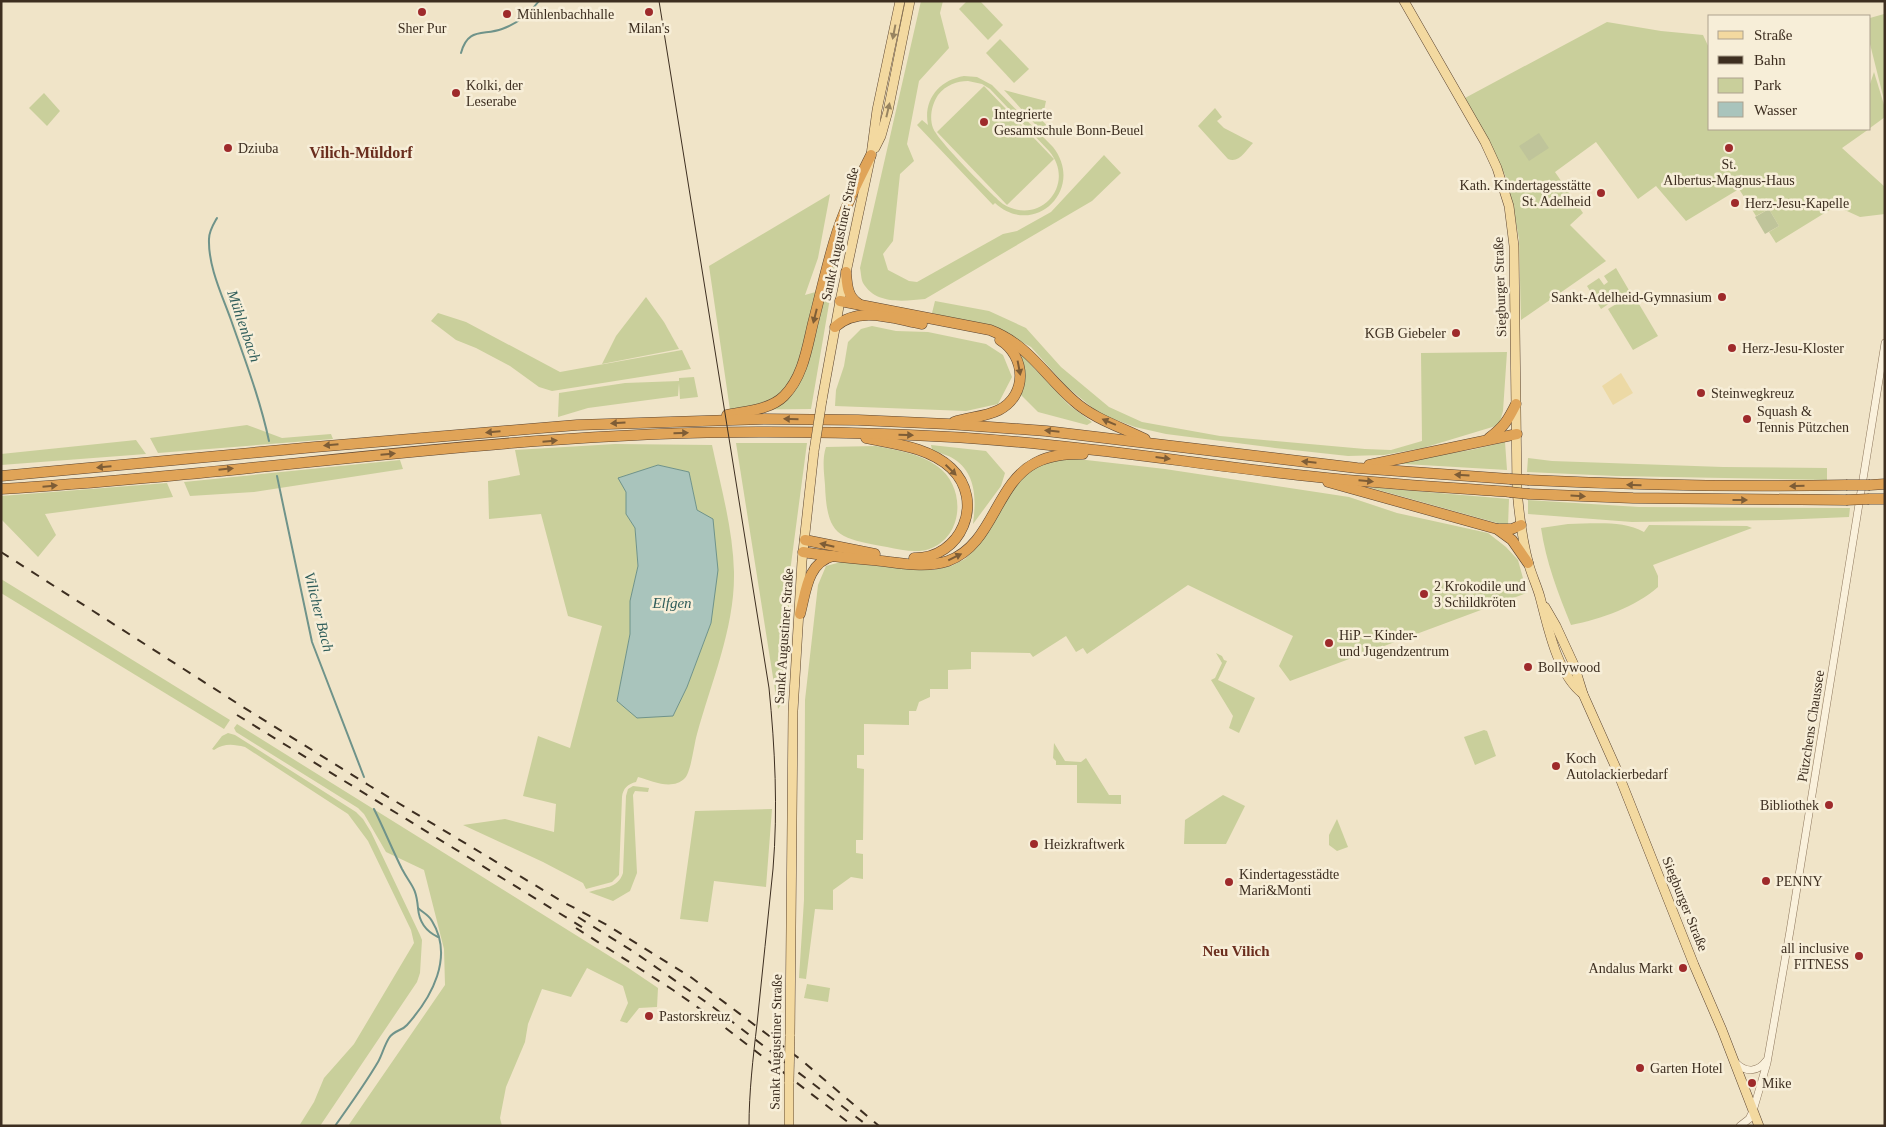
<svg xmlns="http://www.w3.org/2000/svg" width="1886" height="1127" viewBox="0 0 1886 1127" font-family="'Times New Roman',serif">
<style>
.green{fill:#c9cf9b;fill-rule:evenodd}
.sand{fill:#ecd9a5}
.cemetery{fill:#bfc49a}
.water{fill:#a9c4bc;stroke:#6f938a}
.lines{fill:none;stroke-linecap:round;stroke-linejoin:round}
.stream{stroke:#6f938a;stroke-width:2}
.minor-casing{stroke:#8d765c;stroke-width:8}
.major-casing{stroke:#5b4430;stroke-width:10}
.highway-casing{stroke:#5b4430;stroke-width:11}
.minor{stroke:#faf1dc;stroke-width:7}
.major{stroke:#f3d9a0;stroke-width:9}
.highway{stroke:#e0a458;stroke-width:10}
.tram{stroke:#3d2e20;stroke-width:1}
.rail{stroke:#3d2e20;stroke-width:2;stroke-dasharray:9 9;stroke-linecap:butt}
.major-bridge-casing{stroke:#5b4430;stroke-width:10;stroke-linecap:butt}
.highway-bridge-casing{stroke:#5b4430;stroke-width:11;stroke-linecap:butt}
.major-bridge{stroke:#f3d9a0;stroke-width:9}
.highway-bridge{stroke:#e0a458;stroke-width:10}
.oneway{fill:#988460}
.oneway2{fill:#7e5d36}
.poi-dot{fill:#9e2a2b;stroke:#f7eed8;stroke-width:2}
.labels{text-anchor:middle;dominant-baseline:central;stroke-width:5;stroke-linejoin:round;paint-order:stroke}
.poi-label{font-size:14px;fill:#3d2e20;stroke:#f7eed8;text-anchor:start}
.street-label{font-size:14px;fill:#3d2e20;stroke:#f7eed8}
.water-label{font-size:15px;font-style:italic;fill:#2f5d5a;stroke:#f7eed8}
.neighbourhood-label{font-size:15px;font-weight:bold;fill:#6b2e1e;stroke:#f7eed8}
.quarter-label{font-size:16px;font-weight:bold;fill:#6b2e1e;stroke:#f7eed8}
</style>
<rect width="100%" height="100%" fill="#f0e4c8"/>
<g class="green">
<path d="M921,1H943L940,13L949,48L919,81L907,144L914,161L900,174L893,241L883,254L888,270L909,281L917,282L1003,234L1017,231L1051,212L1104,155L1121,173L1092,201L925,299C904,301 876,305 863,283C861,279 861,272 860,268Z"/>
<path d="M967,1H980L1003,25L988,40L959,9Z"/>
<path d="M1884,14L1885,17V104L1870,44V18Z"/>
<path d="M1607,22L1661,31L1703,35L1710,50V129H1869L1842,148L1885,187V214L1860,217L1836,206L1776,243L1769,232L1779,226L1769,209L1756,216L1739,189L1686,221L1656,186L1638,199L1596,142L1555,172L1583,213L1570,225L1606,261L1521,320L1519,239L1513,207L1505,175L1465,98Z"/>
<path d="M1000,39L1029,69L1014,83L986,53Z"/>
<path d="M1874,72L1885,108V117L1870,128V84Z"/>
<path d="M964,76L977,77L992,85L1053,147C1086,189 1034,239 995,203L993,205L917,125L922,120L928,125C923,100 939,80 964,76ZM968,81L982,84L990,89L1049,151C1077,184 1040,227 1003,204C990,193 938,141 933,128C929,117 932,104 938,95C946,85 957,81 968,81Z"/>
<path d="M984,86L1054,159L1007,205L937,132Z"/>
<path d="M1004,90L1046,101L1042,120L1048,127L1047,134L1045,135Z"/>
<path d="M44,93L60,111L47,126L29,108Z"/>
<path d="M1215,108L1222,117L1217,121L1224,128L1253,143C1246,150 1239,164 1228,159L1198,126Z"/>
<path d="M830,194L818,258L805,295L826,289L843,222H848L829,304L811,409L730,410L709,266Z"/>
<path d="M1616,268L1630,292L1617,299L1613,292L1609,294L1613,301L1601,309L1587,286L1599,278L1604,285L1608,282L1604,276Z"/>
<path d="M1633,294L1658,336L1633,350L1608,309Z"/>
<path d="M646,297L664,322L679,349L602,364L616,336Z"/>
<path d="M935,301L989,311L1026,328L1061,367L1109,407L1142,422L1220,436L1365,449L1391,450L1422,441L1421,353L1507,352L1503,411L1499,425L1423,448L1384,455L1348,456L1275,448L1166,434L1135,427L1100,414L1067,387L1031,347L1000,330L932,313Z"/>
<path d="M438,313L466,322L560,372L682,350L691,369L552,391L539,387L510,366L476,348L456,340L431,321Z"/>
<path d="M872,326L896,331L928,332L986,344L1003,355L1012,377L998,404L966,411L835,406L836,390L844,366L848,342L861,329Z"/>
<path d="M1021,354L1069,405L1092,422L1087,425L1038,412L1020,394C1023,380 1025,369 1021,354Z"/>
<path d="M694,377L698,397L680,399L679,383L678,396L588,408L558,417L559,393L625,383L679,381V378Z"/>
<path d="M247,425L282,438L331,434L333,439L158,453L150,438Z"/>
<path d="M136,440L146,454L1,465V454Z"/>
<path d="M1505,442L1507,470L1387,463L1471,450Z"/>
<path d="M736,443H807L788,587L790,623L782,675L785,699L778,709Z"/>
<path d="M615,444L712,445C721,487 733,530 734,572C735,628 711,682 697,734C694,744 691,772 685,778C672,791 653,781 638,777L636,782C628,784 623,788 622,797L619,875L612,882L586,889L583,883L543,862L463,825L505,819L554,832L556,804L523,796L538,736L570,748L602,626L568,616L541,514L489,519L488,481L520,475L515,450ZM658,465L689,472L697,510L711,623L687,687L673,716L617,701L630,634V601L638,566L635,528L626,514V492L619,478Z"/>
<path d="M931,445L986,451L1005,473L1001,486L973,524C976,501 977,474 954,459C948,455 939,453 932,450Z"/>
<path d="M876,446C896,450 919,453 937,466C965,485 965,534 932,548C918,554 902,550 887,547C839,538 827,538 825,485C824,472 822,459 826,447Z"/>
<path d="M1060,457L1165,469L1349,497L1397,513L1488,533L1506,547L1518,560L1527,593L1290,681L1279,666L1293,636L1188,585L1087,654L1083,648L1076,652L1066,636L1033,657L1030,653L971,652V669L948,670V689H930V697L919,702L916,711H909V725L864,724V755H857V768L864,769L863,840H856V853L863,854V879L851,877L833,890V910L815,909L806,979L799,978L804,900L805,700L818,585L826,566L841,562L908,569L933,570L951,566L965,559L978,546L1015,484L1036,466Z"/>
<path d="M1528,458L1552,461L1723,467L1827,468V480L1616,476L1527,472Z"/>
<path d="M400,460L403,469L254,492L190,496L184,482Z"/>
<path d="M167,483L173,497L45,514L56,535L38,557L1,519V496Z"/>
<path d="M1368,487L1509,499L1508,526Z"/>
<path d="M1528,500L1639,507L1850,508L1849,517L1779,520L1632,522L1528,514Z"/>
<path d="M1568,524C1592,524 1622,520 1644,532L1649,525L1747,526L1752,528L1653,565L1658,576V587C1635,607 1602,619 1571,625C1558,593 1546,562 1541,528Z"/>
<path d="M1,579L230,720L224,729L1,593Z"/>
<path d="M1216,653L1222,656L1224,660L1227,661L1218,680L1255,698L1239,733L1229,728L1233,716L1211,680L1215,678L1222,663Z"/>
<path d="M237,724L627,967L658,988L657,1007L639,1008L627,1023L620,1021L628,1003L623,986L587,968L571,997L542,989L528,1024L525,1042L506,1087L500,1118L502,1126H348L445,985L444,949L424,870L386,852L364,814L358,808L236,732L234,728Z"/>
<path d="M1484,730L1487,731L1496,756L1475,765L1464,737Z"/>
<path d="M228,733L235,735L356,812L363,819L371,832L420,935L422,940L420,973L417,982L320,1126H299L314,1102L324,1078L354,1044L414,943L411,930L368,841L348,814L245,747C233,744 224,743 214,750L212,749L222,736Z"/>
<path d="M1054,743L1065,761L1081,762L1086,758L1109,795H1121V804L1077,803V765H1056V761L1053,758Z"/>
<path d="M633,786L649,788L648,792L635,791L633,795L637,873L630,891L613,901L589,892C603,887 618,889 623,873L626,796L628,789Z"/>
<path d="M1223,795L1245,806L1226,844H1184L1185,820Z"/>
<path d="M772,809L766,887L714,881L708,922L680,919L695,811Z"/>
<path d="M1337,819L1348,847L1337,851L1329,845V835Z"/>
<path d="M807,984L830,988L828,1002L804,998Z"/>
</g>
<path class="sand" d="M1621,373L1633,393L1613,405L1602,386Z"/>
<g class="cemetery">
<path d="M1539,133L1549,148L1529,161L1519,146Z"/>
<path d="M1769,209L1779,226L1765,234L1755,217Z"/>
</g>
<path class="water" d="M658,465L689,472L697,510L713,519L718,570L711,623L687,687L673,716L637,718L617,701L630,634V601L638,566L635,528L626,514V492L618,478Z"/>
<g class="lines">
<g class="stream">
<path d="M461,53C468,27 483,36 502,29C517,24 529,14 539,1"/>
<path d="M217,218C213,225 209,231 209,239C208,266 222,295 231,320C245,360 260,399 269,441"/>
<path d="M277,476L312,642L364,777"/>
<path d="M418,908C419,921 425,931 438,937"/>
<path d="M335,1126C350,1105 365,1084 378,1062C382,1055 384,1046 389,1038C394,1030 402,1031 407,1025C432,997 454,957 432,921C429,915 422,912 418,908C416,886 411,886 402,869C392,849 384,829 374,809"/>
</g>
<g class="minor-casing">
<g id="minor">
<path d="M1736,1063C1746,1073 1758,1072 1766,1061"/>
<path d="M1740,1126L1749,1119L1753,1111L1767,1063L1790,931L1885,343"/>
</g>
</g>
<g class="major-casing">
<g id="major">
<path d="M1404,1L1485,142L1497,168L1509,206L1514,246L1517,489C1519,514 1522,540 1529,565C1532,576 1537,586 1540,597C1548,627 1557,674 1583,694"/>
<path d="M875,148L881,136L888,111L910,1"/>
<path d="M822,400L840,301L871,155L877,110L900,1"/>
<path d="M1545,607L1556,626L1574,665L1583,694L1616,768L1694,965L1722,1030L1759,1126"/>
<path d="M790,1036L793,711L802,561L814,451"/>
<path d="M789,1082V1126"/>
</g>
</g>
<g class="highway-casing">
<g id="highway">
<path d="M846,272C847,284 847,297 859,304"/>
<path d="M840,301L990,330C1029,345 1044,375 1074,401C1094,419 1121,427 1145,439"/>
<path d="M835,327C859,305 894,319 922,324"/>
<path d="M727,415C746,411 770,410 784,396C803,377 807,348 813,323C820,296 826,269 834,242C843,211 857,183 871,155"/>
<path d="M954,422C969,417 985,417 999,410C1028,395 1026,356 1000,340"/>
<path d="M866,438C894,444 929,447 951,468C986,501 961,559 914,558"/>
<path d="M1489,438C1504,427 1508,420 1516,404"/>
<path d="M1369,465L1517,434"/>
<path d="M1,476L315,447L577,425L765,419L858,420L948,424L1046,431L1357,468L1510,479"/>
<path d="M1529,480C1634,485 1740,487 1846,485"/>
<path d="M1328,482L1497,529L1512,540L1528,563"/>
<path d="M1870,485L1885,484"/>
<path d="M1,489C257,474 511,431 767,432C861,432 955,435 1049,445C1132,453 1215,466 1298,475C1368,483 1440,487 1510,492"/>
<path d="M1529,494L1633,498L1846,500"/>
<path d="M1869,499H1885"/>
<path d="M1498,529H1512L1521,525"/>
<path d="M805,540L875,554"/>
<path d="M803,552C826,556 849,558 872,560C896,562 924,569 948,561C993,545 995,484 1035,463C1050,455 1066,454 1083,454"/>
<path d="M800,614C806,592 807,563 833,556"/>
</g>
</g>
<use href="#minor" class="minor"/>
<use href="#major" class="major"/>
<use href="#highway" class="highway"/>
<path class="tram" d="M659,1L769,688C775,748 778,809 773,869C768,921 762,972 757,1024C753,1058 749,1092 749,1126"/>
<g class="rail">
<path d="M1,552L243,707L370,786L563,902L607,925L692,978L800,1059L879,1126"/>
<path d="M237,715L585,929"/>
<path d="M578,917L637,954L713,1007L868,1126"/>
<path d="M576,928L673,990L710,1016L853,1126"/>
</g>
<g class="major-bridge-casing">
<g id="major-bridge">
<path d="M814,451L822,400"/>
<path d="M789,1082L790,1036"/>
</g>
</g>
<g class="highway-bridge-casing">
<g id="highway-bridge">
<path d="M1510,479L1529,480"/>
<path d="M1846,485H1870"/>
<path d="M1510,492L1529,494"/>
<path d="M1846,500L1869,499"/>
</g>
</g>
<use href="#major-bridge" class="major-bridge"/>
<use href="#highway-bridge" class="highway-bridge"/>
</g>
<defs><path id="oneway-solid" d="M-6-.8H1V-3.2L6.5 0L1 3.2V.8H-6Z" transform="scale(1.25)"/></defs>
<g class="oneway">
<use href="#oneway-solid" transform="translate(894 32) rotate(101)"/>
<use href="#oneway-solid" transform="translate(888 110) rotate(-77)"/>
</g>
<g class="oneway2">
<use href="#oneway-solid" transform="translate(815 316) rotate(104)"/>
<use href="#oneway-solid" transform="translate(1019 368) rotate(79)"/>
<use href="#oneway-solid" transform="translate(791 419) rotate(-179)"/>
<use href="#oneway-solid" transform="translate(1109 422) rotate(-157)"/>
<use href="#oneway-solid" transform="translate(618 423) rotate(177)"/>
<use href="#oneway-solid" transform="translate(1052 431) rotate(-174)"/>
<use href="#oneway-solid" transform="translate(493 432) rotate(175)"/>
<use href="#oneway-solid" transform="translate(681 433) rotate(-1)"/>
<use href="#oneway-solid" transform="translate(906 435) rotate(2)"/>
<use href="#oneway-solid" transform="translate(550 441) rotate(-5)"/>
<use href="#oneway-solid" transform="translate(331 445) rotate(175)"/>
<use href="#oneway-solid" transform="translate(388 454) rotate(-5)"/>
<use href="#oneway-solid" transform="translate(1163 458) rotate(7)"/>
<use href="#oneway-solid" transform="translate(1309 462) rotate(-174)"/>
<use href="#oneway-solid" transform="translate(104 467) rotate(175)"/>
<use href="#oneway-solid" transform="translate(226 469) rotate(-6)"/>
<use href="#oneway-solid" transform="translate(951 470) rotate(44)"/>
<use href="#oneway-solid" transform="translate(1462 475) rotate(-176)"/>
<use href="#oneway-solid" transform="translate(1366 481) rotate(5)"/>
<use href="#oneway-solid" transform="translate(1634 485) rotate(-178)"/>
<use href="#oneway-solid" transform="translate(50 486) rotate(-5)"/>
<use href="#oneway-solid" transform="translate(1797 486) rotate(179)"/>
<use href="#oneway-solid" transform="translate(1578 496) rotate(3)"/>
<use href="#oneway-solid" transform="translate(1740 500)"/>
<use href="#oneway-solid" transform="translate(827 545) rotate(-167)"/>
<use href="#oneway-solid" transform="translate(955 557) rotate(-26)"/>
</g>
<g class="poi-dot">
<circle cx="422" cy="12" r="5"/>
<circle cx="649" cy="12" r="5"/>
<circle cx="507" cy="14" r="5"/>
<circle cx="456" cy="93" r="5"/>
<circle cx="984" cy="122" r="5"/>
<circle cx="228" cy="148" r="5"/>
<circle cx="1729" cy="148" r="5"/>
<circle cx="1601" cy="193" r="5"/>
<circle cx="1735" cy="203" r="5"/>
<circle cx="1722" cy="297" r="5"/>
<circle cx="1456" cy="333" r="5"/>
<circle cx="1732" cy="348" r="5"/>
<circle cx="1701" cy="393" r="5"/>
<circle cx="1747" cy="419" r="5"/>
<circle cx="1424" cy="594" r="5"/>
<circle cx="1329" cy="643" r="5"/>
<circle cx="1528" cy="667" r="5"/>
<circle cx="1556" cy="766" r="5"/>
<circle cx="1829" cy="805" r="5"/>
<circle cx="1034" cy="844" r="5"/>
<circle cx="1766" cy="881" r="5"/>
<circle cx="1229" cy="882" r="5"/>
<circle cx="1859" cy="956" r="5"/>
<circle cx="1683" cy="968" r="5"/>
<circle cx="649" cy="1016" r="5"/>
<circle cx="1640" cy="1068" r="5"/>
<circle cx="1752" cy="1083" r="5"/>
</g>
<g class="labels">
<g class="poi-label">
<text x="517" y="14">Mühlenbachhalle</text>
<text x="422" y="28" text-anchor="middle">Sher Pur</text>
<text x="649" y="28" text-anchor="middle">Milan's</text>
<text x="466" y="85">Kolki, der<tspan x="466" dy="16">Leserabe</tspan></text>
<text x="994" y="114">Integrierte<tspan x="994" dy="16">Gesamtschule Bonn-Beuel</tspan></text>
<text x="238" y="148">Dziuba</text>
<text x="1729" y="164" text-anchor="middle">St.<tspan x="1729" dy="16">Albertus-Magnus-Haus</tspan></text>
<text x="1591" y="185" text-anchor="end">Kath. Kindertagesstätte<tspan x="1591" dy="16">St. Adelheid</tspan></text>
<text x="1745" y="203">Herz-Jesu-Kapelle</text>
<text x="1712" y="297" text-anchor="end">Sankt-Adelheid-Gymnasium</text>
<text x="1446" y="333" text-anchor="end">KGB Giebeler</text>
<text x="1742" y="348">Herz-Jesu-Kloster</text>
<text x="1711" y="393">Steinwegkreuz</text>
<text x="1757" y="411">Squash &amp;<tspan x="1757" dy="16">Tennis Pützchen</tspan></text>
<text x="1434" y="586">2 Krokodile und<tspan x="1434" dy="16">3 Schildkröten</tspan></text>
<text x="1339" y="635">HiP – Kinder-<tspan x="1339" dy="16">und Jugendzentrum</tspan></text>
<text x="1538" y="667">Bollywood</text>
<text x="1566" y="758">Koch<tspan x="1566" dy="16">Autolackierbedarf</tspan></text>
<text x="1819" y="805" text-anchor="end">Bibliothek</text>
<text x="1044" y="844">Heizkraftwerk</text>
<text x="1239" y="874">Kindertagesstädte<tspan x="1239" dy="16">Mari&amp;Monti</tspan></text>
<text x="1776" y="881">PENNY</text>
<text x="1849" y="948" text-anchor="end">all inclusive<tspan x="1849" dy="16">FITNESS</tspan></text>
<text x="1673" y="968" text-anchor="end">Andalus Markt</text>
<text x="659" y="1016">Pastorskreuz</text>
<text x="1650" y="1068">Garten Hotel</text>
<text x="1762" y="1083">Mike</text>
</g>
<g class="street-label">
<text transform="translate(840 234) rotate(-78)">Sankt Augustiner Straße</text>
<text transform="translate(1500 287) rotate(-92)">Siegburger Straße</text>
<text transform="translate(784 636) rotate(-86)">Sankt Augustiner Straße</text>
<text transform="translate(1811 726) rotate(-81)">Pützchens Chaussee</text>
<text transform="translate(1685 904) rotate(68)">Siegburger Straße</text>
<text transform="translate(776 1042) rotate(-89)">Sankt Augustiner Straße</text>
</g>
<g class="water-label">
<text transform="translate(244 326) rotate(71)">Mühlenbach</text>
<text x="672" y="603">Elfgen</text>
<text transform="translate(319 612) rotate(76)">Vilicher Bach</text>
</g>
<g class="neighbourhood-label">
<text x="1236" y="951">Neu Vilich</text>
</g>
<g class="quarter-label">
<text x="361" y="152">Vilich-Müldorf</text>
</g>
</g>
<rect width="1886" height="1127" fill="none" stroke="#3d2e20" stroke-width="5"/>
<rect x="1708" y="15" width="162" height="115" fill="#f7eed8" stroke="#ada18e"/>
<rect x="1718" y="31" width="25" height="8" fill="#f3d9a0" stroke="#ada18e"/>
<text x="1754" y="40" font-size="15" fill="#3d2e20">Straße</text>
<rect x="1718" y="56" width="25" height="8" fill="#3d2e20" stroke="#ada18e"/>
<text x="1754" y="65" font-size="15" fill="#3d2e20">Bahn</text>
<rect x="1718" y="78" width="25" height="15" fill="#c9cf9b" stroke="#ada18e"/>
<text x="1754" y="90" font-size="15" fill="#3d2e20">Park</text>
<rect x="1718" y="102" width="25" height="15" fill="#a9c4bc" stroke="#ada18e"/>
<text x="1754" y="115" font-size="15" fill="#3d2e20">Wasser</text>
</svg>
